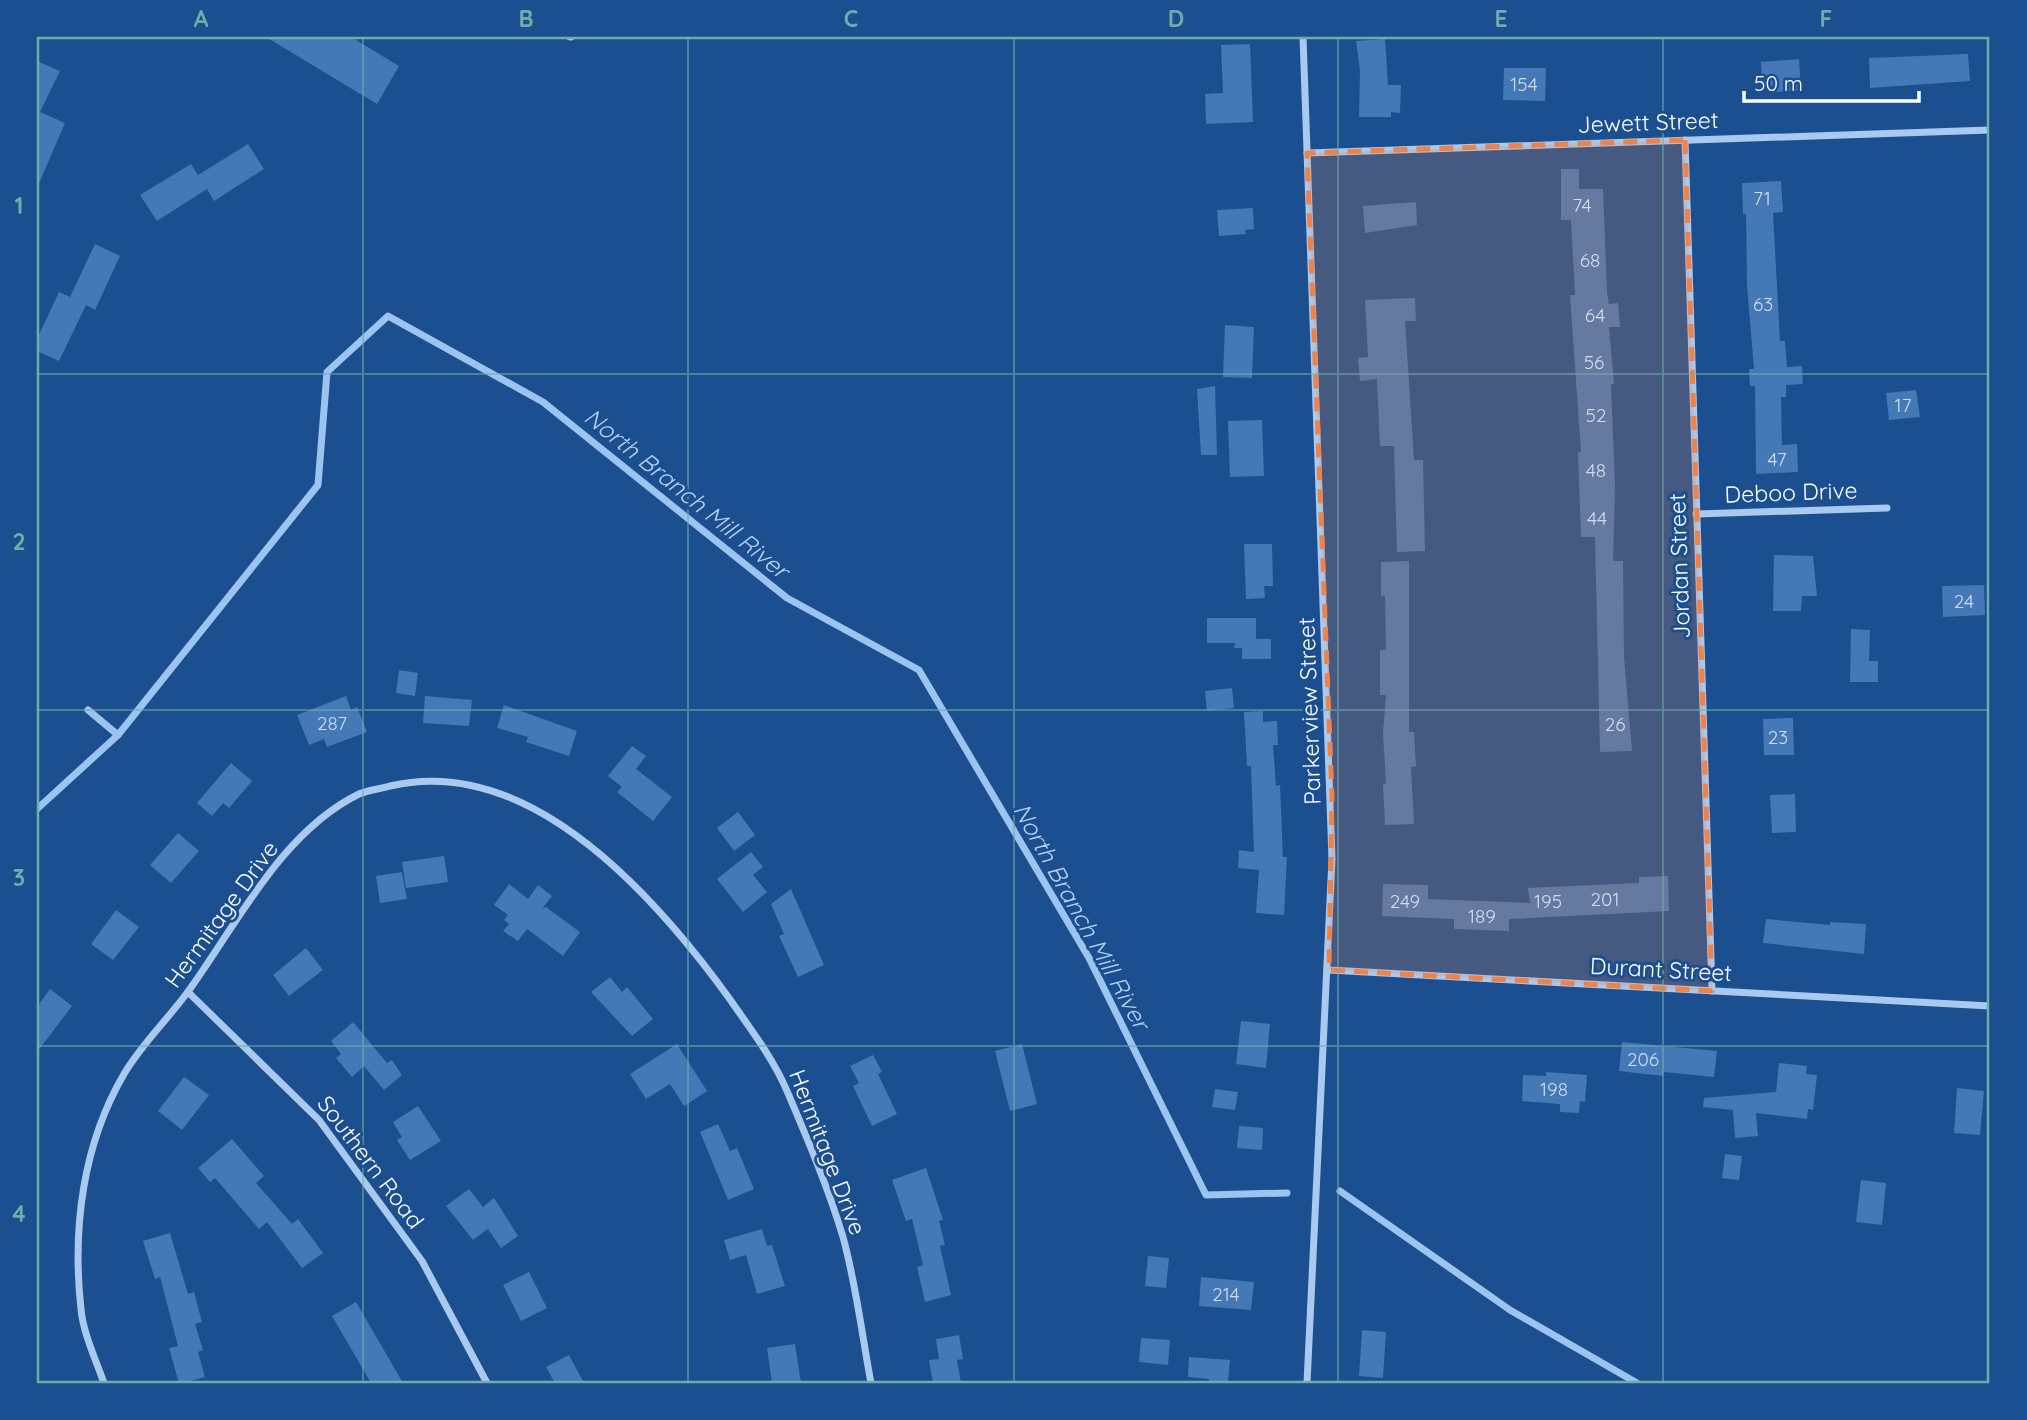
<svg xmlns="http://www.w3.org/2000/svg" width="2027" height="1420" viewBox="0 0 2027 1420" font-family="Quicksand,sans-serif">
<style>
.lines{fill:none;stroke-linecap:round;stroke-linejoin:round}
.stream{stroke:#9cc4f0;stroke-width:7}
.building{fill:#4478b7}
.street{stroke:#a9c9ee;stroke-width:7}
.marked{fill:#ee8249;fill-opacity:0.2;stroke:#ee8249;stroke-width:5;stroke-dasharray:14 9;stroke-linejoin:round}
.grid{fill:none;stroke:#6fada8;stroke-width:2;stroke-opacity:0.55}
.labels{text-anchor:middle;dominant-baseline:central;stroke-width:6;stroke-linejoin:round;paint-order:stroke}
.number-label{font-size:19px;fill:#d0dded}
.street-label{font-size:23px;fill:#fff;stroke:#1b4f8f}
.water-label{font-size:24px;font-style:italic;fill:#b5d3f5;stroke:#1b4f8f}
.neatline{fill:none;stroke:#6fada8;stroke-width:2.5}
.grid-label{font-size:23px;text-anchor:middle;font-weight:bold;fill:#6fada8}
</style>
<rect width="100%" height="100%" fill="#1b4f8f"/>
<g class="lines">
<g class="stream">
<path d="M88,710L118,735"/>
<path d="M37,809L118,735L318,485L327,372L388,316L543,402L787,598L919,670L1089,958L1206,1195L1287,1193"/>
<path d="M1340,1191L1510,1310L1637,1383"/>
</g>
</g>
<g class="building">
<path d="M266,37H351L399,66L377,104Z"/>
<path d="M1385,39L1388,85H1401L1400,113L1391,112V117H1359L1360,71L1356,41Z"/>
<path d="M1250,44L1253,122L1206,124L1205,94L1223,93L1221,45Z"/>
<path d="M1968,54L1970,81L1870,88L1869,58Z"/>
<path d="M1799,59L1801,91L1774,92V86H1762L1761,62Z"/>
<path d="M37,61L60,71L40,112L65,123L37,188Z"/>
<path d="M1504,68H1546L1545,101L1503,100Z"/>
<path d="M248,144L264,169L214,201L207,189L157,221L140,195L191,164L198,175Z"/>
<path d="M1561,169H1579V189H1603L1607,293L1609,304L1618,303L1620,327H1609L1614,384H1611L1615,487L1613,561H1623L1624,657L1632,751L1600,752L1595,537H1581L1578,452H1581L1570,295H1575L1571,220H1561Z"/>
<path d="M1781,181L1783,212L1773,213L1780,341H1785L1787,367L1802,366L1803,384L1786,385V397H1781L1782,445L1797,444L1798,472L1756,474L1755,386H1750L1749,369H1754L1747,285L1746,214H1743L1742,183Z"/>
<path d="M1416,202L1417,225L1365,233L1363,206Z"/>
<path d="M1253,208L1254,229L1245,230L1246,234L1219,236L1217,210Z"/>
<path d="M95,244L120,256L95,310L86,305L59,361L37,351V339L59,292L70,297Z"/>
<path d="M1415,298L1416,321H1405L1414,460H1423L1425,551L1397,552L1394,446H1380L1377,379L1360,381L1358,358L1368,357L1365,300Z"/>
<path d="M1225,325L1254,327L1252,378L1223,377Z"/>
<path d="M1215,386L1217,455H1201L1197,389Z"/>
<path d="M1916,390L1920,417L1889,420L1886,393Z"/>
<path d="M1262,420L1264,476L1230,477L1228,421Z"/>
<path d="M1244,544H1272L1273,586H1264L1265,598L1246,599Z"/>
<path d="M1774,555L1813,556L1817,596H1802L1801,611H1773Z"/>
<path d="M1409,561V732H1414L1416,766L1411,767L1414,824L1385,825L1383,784H1386L1383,733L1386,695H1380V650H1386L1385,596H1381V562Z"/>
<path d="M1984,585L1985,615L1943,617L1942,586Z"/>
<path d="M1207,618H1256V639H1271V659H1242V648H1234L1235,643H1207Z"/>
<path d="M1851,629L1870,630L1869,661H1878V682H1850Z"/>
<path d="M399,670L418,673L415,696L396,693Z"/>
<path d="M1232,688L1234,708L1207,711L1205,691Z"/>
<path d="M346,696L351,710L357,707L367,732L327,747L324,739L309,745L297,715Z"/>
<path d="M425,696L472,700L469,726L423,723Z"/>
<path d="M504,705L577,731L569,756L526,742L528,737L497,728Z"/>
<path d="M1263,711V722L1277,721L1278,745H1273L1276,786L1280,785L1283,857H1287L1284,915L1256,913L1259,870L1238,868L1239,850L1254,852L1251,766H1247L1244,712Z"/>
<path d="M1793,718L1794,755H1764L1763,719Z"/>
<path d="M632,746L646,756L636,769L672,797L653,821L617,792L622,787L608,776Z"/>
<path d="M231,763L252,781L229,808L223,803L212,816L197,803Z"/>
<path d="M1795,794L1796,832L1772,833L1770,795Z"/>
<path d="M738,812L755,835L734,851L717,828Z"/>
<path d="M178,833L199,851L171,883L150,865Z"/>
<path d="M751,852L763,867L753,875L767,892L743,912L717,879Z"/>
<path d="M444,856L448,882L406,888L402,862Z"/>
<path d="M402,872L407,899L380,903L376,876Z"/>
<path d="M1668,876L1669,911L1509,919V931L1454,929V919L1382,916L1383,884L1428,885V899L1530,903L1528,888L1639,883V877Z"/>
<path d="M509,884L528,899L538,885L552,896L542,909L546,907L580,932L563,956L527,929L518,941L503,931L509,924L504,920L508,915L494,905Z"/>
<path d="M791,889L824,965L798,977L779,936L784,934L771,904Z"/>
<path d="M116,910L139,927L113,960L91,944Z"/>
<path d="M1766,919L1830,925V922L1866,924L1864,954L1763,943Z"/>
<path d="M306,948L323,970L289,996L273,975Z"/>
<path d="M610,977L622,992L627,987L653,1019L632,1036L591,992Z"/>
<path d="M50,989L72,1006L37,1052V1007Z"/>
<path d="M1241,1021L1270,1024L1266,1068L1236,1064Z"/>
<path d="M353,1022L387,1063L392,1060L402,1075L384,1090L364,1066L352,1077L336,1058L341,1054L331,1041Z"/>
<path d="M1622,1042L1717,1051L1714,1077L1664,1072L1663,1076L1619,1071Z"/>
<path d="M677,1044L707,1091L684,1106L670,1084L646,1099L630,1074Z"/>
<path d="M1022,1044L1037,1104L1010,1111L995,1051Z"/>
<path d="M873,1055L882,1072L878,1074L897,1114L872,1126L853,1086L859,1083L850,1066Z"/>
<path d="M1779,1063L1807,1066L1806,1074L1817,1075L1813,1110L1808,1109L1807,1119L1756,1113L1758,1136L1735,1138L1733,1110L1703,1107L1704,1098L1776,1092Z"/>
<path d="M1546,1072L1587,1075L1585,1102L1580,1101L1579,1113L1560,1112V1104L1522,1101L1523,1075L1546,1076Z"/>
<path d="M184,1077L209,1095L182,1130L158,1111Z"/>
<path d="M1957,1088L1984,1091L1980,1135L1954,1133Z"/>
<path d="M1215,1089L1238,1092L1235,1110L1212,1107Z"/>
<path d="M418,1106L441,1141L410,1160L397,1140L402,1137L393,1122Z"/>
<path d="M718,1124L730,1151L737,1148L754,1189L728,1200L700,1132Z"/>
<path d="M1239,1126L1263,1128L1262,1150L1237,1148Z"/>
<path d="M232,1139L264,1176L256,1183L292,1224L298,1219L323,1253L302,1268L267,1222L259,1229L215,1178L210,1182L198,1168Z"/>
<path d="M1725,1154L1742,1156L1739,1180L1722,1178Z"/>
<path d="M926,1168L943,1220L939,1221L945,1245L940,1246L951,1295L925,1302L917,1267L923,1265L912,1219L906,1221L892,1180Z"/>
<path d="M1861,1180L1886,1183L1882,1225L1856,1222Z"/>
<path d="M469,1189L483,1207L494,1198L518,1236L501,1248L488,1229L473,1240L446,1206Z"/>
<path d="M762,1229L767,1246L772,1245L785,1286L757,1294L746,1255L730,1260L724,1240Z"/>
<path d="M170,1233L188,1294L194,1292L202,1322L195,1324L203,1350L198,1352L205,1377L183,1383H179L169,1348L178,1346L160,1277L155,1279L143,1241Z"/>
<path d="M1148,1256L1169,1258L1166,1288L1145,1286Z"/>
<path d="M529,1272L547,1308L521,1321L503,1285Z"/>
<path d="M1201,1277L1254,1282L1251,1310L1199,1306Z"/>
<path d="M356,1302L403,1383H371L332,1316Z"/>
<path d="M1362,1330L1386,1332L1383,1378L1359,1376Z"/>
<path d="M959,1335L963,1359L957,1360L961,1383H933L929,1360L939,1359L936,1339Z"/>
<path d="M1141,1338L1170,1340L1168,1365L1139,1362Z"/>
<path d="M795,1344L801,1383H772L767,1348Z"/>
<path d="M569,1355L584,1383H555L546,1367Z"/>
<path d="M1189,1357L1230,1360L1228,1383H1209V1379L1188,1377Z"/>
</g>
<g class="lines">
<g class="street">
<path d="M570,37H571"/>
<path d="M1303,37L1332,859L1307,1383"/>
<path d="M1685,140L1712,991"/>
<path d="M1307,153L1990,130"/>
<path d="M1696,514L1887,508"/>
<path d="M1329,970L1990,1006"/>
<path d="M188,992L319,1120L422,1261L487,1383"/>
<path d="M104,1383C96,1360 83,1333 81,1309C72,1228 83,1144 124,1074C141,1045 167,1020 187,993C236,926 281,832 359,794C368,790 380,789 390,786C530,753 655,896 729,998C749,1027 773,1058 787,1091C807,1138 828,1187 843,1237C856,1284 862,1335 871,1383"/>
</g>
</g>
<path class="marked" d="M1685,140L1712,991L1329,970L1332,796L1307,153Z"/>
<path class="grid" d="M363,37V1383M688,37V1383M1014,37V1383M1338,37V1383M1663,37V1383M37,374H1990M37,710H1990M37,1046H1990"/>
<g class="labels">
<g class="number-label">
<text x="1524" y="84">154</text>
<text x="1762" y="198">71</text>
<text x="1582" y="205">74</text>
<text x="1590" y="260">68</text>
<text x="1763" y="304">63</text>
<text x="1595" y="315">64</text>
<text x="1594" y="362">56</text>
<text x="1903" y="405">17</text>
<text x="1596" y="415">52</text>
<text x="1777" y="459">47</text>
<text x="1596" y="470">48</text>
<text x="1597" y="518">44</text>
<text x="1964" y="601">24</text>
<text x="332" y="723">287</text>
<text x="1615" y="724">26</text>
<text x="1778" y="737">23</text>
<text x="1605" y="899">201</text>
<text x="1405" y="901">249</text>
<text x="1548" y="901">195</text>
<text x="1482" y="916">189</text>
<text x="1643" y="1059">206</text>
<text x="1554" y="1089">198</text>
<text x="1226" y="1294">214</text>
</g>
<g class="street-label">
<text transform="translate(1648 122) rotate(-2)">Jewett Street</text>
<text transform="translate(1791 492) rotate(-2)">Deboo Drive</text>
<text transform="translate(1679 566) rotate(-92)">Jordan Street</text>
<text transform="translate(1309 711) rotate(-92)">Parkerview Street</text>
<text transform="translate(221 914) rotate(-54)">Hermitage Drive</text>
<text transform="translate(1661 969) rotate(3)">Durant Street</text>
<text transform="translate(828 1152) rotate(69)">Hermitage Drive</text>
<text transform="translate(371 1162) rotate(53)">Southern Road</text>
</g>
<g class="water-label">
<text transform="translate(687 493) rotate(39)">North Branch Mill River</text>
<text transform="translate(1082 916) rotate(61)">North Branch Mill River</text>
</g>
</g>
<rect width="2027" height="1420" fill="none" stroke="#1b4f8f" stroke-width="77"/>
<path d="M1744 91v10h175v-10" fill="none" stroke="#ffffff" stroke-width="3.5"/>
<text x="1754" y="91" font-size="21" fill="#ffffff" stroke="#1b4f8f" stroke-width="5" paint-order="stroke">50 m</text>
<rect x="38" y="38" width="1950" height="1344" class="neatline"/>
<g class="grid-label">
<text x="201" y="27">A</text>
<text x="526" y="27">B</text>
<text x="851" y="27">C</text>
<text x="1176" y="27">D</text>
<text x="1501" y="27">E</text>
<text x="1826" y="27">F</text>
<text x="19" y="214">1</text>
<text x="19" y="550">2</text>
<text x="19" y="886">3</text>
<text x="19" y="1222">4</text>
</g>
</svg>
